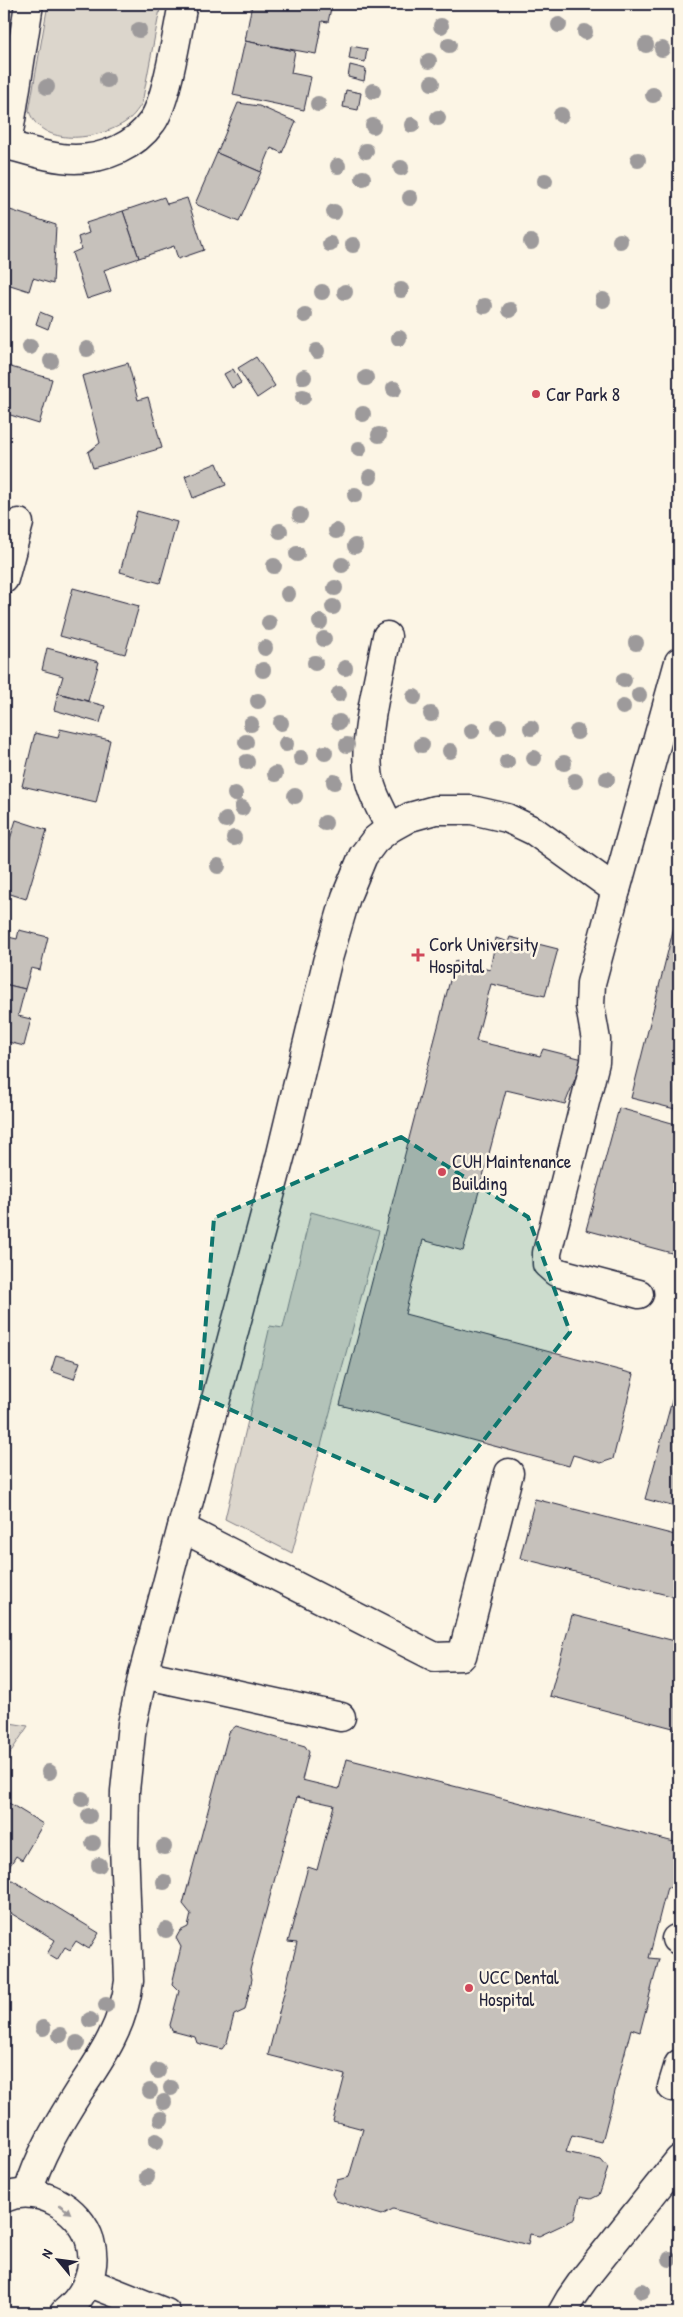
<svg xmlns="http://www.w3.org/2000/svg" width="683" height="2317" viewBox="0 0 683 2317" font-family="'Patrick Hand',sans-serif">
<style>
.green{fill:#dcd6cc;stroke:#7f7c84}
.building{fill:#c6c1bb;stroke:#22223b}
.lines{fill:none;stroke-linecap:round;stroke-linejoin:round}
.minor-casing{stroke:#22223b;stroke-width:31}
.minor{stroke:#fcf5e5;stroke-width:28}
.tree{fill:#9d9a9b}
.oneway{fill:#9a9698}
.marked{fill:#0f766e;fill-opacity:0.2;stroke:#0f766e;stroke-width:4;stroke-dasharray:10 6;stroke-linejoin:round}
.poi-dot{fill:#d1495b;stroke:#fcf5e5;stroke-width:2}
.labels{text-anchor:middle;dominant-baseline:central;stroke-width:5;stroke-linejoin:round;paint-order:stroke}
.poi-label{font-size:19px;fill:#22223b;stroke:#fcf5e5;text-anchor:start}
</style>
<rect width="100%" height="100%" fill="#fcf5e5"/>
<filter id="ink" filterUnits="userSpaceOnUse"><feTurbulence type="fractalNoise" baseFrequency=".02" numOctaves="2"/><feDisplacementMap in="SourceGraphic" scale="10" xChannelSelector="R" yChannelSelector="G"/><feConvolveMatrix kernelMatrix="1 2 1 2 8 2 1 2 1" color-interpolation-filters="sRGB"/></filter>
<g filter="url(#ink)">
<g class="green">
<path d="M48,4H161L142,103C137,111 132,118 124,123C96,140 42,148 29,111Z"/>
<path d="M311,1212L379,1231L292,1553L225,1519L270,1326L283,1328Z"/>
<path d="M4,1722L28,1726L4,1762Z"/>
</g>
<g class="building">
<path d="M252,4H332L328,22L322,21L316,54L245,41Z"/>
<path d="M245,41L295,51L291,73L311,77L304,110L233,95Z"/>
<path d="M351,46L367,49L365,62L349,59Z"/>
<path d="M350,65L366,69L364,81L348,77Z"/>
<path d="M346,90L361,93L358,110L343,107Z"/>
<path d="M238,103L259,106L296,122L282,153L271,148L261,172L217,153Z"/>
<path d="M217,153L261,172L239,222L195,204Z"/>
<path d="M164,197L167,204L187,198L204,250L178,259L174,246L139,258L123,211Z"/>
<path d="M4,208L56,225L53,284L33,278L29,291L4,283Z"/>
<path d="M123,211L139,258L104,270L111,291L87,299L72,253L81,249L78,237L89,233L86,223Z"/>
<path d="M40,312L52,317L48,329L36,324Z"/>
<path d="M256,357L275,386L257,398L238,368Z"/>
<path d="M128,363L138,400L148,397L162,448L93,468L88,452L100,443L82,376Z"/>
<path d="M4,365L52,379L39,424L4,413Z"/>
<path d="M233,369L241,383L232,388L224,374Z"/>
<path d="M217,463L226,485L193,498L185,476Z"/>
<path d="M137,511L177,522L160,583L120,572Z"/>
<path d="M73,588L139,606L125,654L60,636Z"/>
<path d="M47,648L99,662L88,701L58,693L63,676L42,670Z"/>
<path d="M58,693L105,706L100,723L54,710Z"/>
<path d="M60,729L110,740L96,803L22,786L35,733L58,738Z"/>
<path d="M16,820L47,830L26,899L4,892V858Z"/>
<path d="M679,907V1110L631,1098Z"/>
<path d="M19,930L48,937L40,970L31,968L25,989L4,984V936L17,939Z"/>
<path d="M510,937L558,949L545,996L491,984L476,1041L540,1056L543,1049L583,1059L565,1104L506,1090L463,1251L423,1240L405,1314L634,1374L613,1459L601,1463L573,1455L569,1466L340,1405L455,961L490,970L496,938L508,942Z"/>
<path d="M4,984L25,989L18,1016L31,1019L24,1046L4,1041Z"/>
<path d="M619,1108L679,1125V1255L586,1230Z"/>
<path d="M56,1355L80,1362L74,1379L51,1371Z"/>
<path d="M679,1375V1508L645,1499Z"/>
<path d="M535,1499L679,1536V1598L520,1558Z"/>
<path d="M572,1615L679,1642V1721L677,1729L550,1696Z"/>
<path d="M236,1726L305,1746L309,1752L302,1780L339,1789L347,1759L678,1843L679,1890L667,1887L649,1958L659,1959L640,2032L631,2029L602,2142L572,2135L566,2152L601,2160L608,2168L599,2195L591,2199L580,2197L575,2219L539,2236L530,2234L528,2245L393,2209L382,2215L336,2201L332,2194L337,2180L349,2177L363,2129L333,2121L345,2075L268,2055L297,1943L288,1942L308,1867L317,1870L334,1805L297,1797L250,1970L252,1979L245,2010L234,2015L227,2042L222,2049L197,2043L195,2037L172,2031L170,2025L179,1991L172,1984L181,1947L176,1938L180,1931L188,1927L191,1914L183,1904L229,1732Z"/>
<path d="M9,1803L43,1824L22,1860L16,1856L4,1875L99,1933L89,1949L76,1941L70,1950L65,1947L57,1960L47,1954L55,1940L4,1909V1813Z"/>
</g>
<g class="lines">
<g class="minor-casing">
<g id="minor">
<path d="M4,144C27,150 52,159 75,159C105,159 135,146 152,122C167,102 177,32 183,4"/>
<path d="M7,145L29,4"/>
<path d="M4,579L19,523"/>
<path d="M387,636C380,674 364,733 368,770C369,790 382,810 390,828"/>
<path d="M616,890L591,983L590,1006L596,1040L595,1062L547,1253V1264L556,1272L639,1294"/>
<path d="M182,1528L435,1657L462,1656L509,1473"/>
<path d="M143,1674L341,1717"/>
<path d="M676,1939L679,1940"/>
<path d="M672,2087L679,2064"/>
<path d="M28,2193C38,2157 59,2123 79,2091C103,2056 124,2024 129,1981L124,1845L125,1791L132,1724L143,1674L281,1154L327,962L346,897L363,856L375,840L390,828L410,817L435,810H472L507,818L534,831L616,890L679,662"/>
<path d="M4,2198C37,2184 80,2207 90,2241C98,2269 85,2296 64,2313"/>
<path d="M88,2282L166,2313"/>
<path d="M562,2313L570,2299L584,2279L679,2160"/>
</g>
</g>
<use href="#minor" class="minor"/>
</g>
<g class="tree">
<circle cx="559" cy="25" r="8"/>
<circle cx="441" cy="26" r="8"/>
<circle cx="139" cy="30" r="8"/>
<circle cx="585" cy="32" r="8"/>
<circle cx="449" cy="45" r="8"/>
<circle cx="646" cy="45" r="8"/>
<circle cx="662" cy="49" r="8"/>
<circle cx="429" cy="61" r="8"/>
<circle cx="107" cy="80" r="8"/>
<circle cx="432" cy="83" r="8"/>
<circle cx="47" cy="87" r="8"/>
<circle cx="373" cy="91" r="8"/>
<circle cx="653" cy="95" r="8"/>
<circle cx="318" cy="104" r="8"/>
<circle cx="561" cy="115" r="8"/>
<circle cx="438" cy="118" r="8"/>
<circle cx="412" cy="125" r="8"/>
<circle cx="373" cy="126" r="8"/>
<circle cx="366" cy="151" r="8"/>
<circle cx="638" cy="160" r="8"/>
<circle cx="338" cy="166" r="8"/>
<circle cx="401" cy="168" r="8"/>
<circle cx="363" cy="178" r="8"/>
<circle cx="545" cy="181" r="8"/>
<circle cx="410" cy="198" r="8"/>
<circle cx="334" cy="212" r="8"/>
<circle cx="620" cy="241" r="8"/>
<circle cx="531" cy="242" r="8"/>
<circle cx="330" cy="244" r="8"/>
<circle cx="353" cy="245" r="8"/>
<circle cx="401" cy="290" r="8"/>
<circle cx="322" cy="292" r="8"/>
<circle cx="345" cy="292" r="8"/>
<circle cx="603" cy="300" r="8"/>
<circle cx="485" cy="306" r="8"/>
<circle cx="510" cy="310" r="8"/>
<circle cx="305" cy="315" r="8"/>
<circle cx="399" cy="338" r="8"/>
<circle cx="30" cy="347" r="8"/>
<circle cx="87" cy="349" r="8"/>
<circle cx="317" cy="351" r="8"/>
<circle cx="51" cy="361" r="8"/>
<circle cx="304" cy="377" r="8"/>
<circle cx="366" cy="378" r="8"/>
<circle cx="394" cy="389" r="8"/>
<circle cx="303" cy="397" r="8"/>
<circle cx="363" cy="414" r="8"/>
<circle cx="379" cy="435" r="8"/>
<circle cx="359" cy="449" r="8"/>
<circle cx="370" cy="477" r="8"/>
<circle cx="355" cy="495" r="8"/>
<circle cx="300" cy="515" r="8"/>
<circle cx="280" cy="531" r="8"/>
<circle cx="336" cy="531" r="8"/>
<circle cx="355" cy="546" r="8"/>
<circle cx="297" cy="554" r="8"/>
<circle cx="342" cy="565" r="8"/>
<circle cx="274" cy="566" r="8"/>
<circle cx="335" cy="588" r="8"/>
<circle cx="288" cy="594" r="8"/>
<circle cx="333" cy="607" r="8"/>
<circle cx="320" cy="622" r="8"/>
<circle cx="269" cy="623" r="8"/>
<circle cx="324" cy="639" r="8"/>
<circle cx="636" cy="643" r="8"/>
<circle cx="265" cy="648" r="8"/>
<circle cx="315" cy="663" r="8"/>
<circle cx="345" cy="668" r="8"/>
<circle cx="263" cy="670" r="8"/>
<circle cx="624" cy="680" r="8"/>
<circle cx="339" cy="694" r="8"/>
<circle cx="639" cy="695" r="8"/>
<circle cx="414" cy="697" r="8"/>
<circle cx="258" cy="701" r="8"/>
<circle cx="623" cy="707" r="8"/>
<circle cx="431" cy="714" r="8"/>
<circle cx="339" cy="722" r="8"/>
<circle cx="281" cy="723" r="8"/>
<circle cx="251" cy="724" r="8"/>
<circle cx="499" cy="727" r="8"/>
<circle cx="531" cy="728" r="8"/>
<circle cx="472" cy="731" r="8"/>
<circle cx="577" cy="732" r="8"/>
<circle cx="246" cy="742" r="8"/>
<circle cx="286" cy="744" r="8"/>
<circle cx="347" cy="745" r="8"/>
<circle cx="422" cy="745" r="8"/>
<circle cx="450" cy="751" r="8"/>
<circle cx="325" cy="753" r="8"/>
<circle cx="301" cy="758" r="8"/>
<circle cx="534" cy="758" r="8"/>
<circle cx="247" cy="762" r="8"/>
<circle cx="507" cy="762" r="8"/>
<circle cx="564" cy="763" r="8"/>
<circle cx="275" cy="774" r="8"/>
<circle cx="607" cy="779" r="8"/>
<circle cx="575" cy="781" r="8"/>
<circle cx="334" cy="782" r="8"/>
<circle cx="235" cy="794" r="8"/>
<circle cx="295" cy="796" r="8"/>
<circle cx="242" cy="808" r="8"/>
<circle cx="226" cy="820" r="8"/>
<circle cx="325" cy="823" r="8"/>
<circle cx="234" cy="838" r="8"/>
<circle cx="218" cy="866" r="8"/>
<circle cx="49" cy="1772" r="8"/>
<circle cx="82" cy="1799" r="8"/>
<circle cx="89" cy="1816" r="8"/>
<circle cx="93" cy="1843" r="8"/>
<circle cx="164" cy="1847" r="8"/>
<circle cx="99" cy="1865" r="8"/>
<circle cx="164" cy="1882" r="8"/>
<circle cx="166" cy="1930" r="8"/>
<circle cx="106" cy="2005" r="8"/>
<circle cx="90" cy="2020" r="8"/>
<circle cx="43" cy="2028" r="8"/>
<circle cx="60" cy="2035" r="8"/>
<circle cx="77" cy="2043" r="8"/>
<circle cx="158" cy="2071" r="8"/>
<circle cx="171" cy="2088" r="8"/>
<circle cx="150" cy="2091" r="8"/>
<circle cx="164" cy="2102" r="8"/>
<circle cx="161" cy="2119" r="8"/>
<circle cx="156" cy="2141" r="8"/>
<circle cx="147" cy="2177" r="8"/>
<circle cx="670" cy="2259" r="8"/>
<circle cx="642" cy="2291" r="8"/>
</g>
<defs><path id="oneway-solid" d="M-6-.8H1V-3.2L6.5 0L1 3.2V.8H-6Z" transform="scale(1.25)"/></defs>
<use class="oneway" href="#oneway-solid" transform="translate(65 2209) rotate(38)"/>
</g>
<path class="marked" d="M401,1137L528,1217L570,1332L435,1501L200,1396L214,1218Z"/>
<g class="poi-dot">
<circle cx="536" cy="394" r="5"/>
<path d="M415.5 947.5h5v5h5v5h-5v5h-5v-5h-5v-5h5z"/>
<circle cx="442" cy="1172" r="5"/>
<circle cx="469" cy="1988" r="5"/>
</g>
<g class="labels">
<g class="poi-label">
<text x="546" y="394">Car Park 8</text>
<text x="429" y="944">Cork University<tspan x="429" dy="22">Hospital</tspan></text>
<text x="452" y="1161">CUH Maintenance<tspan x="452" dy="22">Building</tspan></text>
<text x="479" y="1977">UCC Dental<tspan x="479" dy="22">Hospital</tspan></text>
</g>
</g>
<rect width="683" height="2317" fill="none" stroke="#fcf5e5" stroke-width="20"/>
<rect x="10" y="10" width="663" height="2297" fill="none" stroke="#22223b" stroke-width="2" filter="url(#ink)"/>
<g transform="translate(58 2260) rotate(299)" stroke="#fcf5e5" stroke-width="4" paint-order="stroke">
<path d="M0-4L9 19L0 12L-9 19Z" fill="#22223b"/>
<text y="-8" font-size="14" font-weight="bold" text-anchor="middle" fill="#22223b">N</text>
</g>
</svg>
